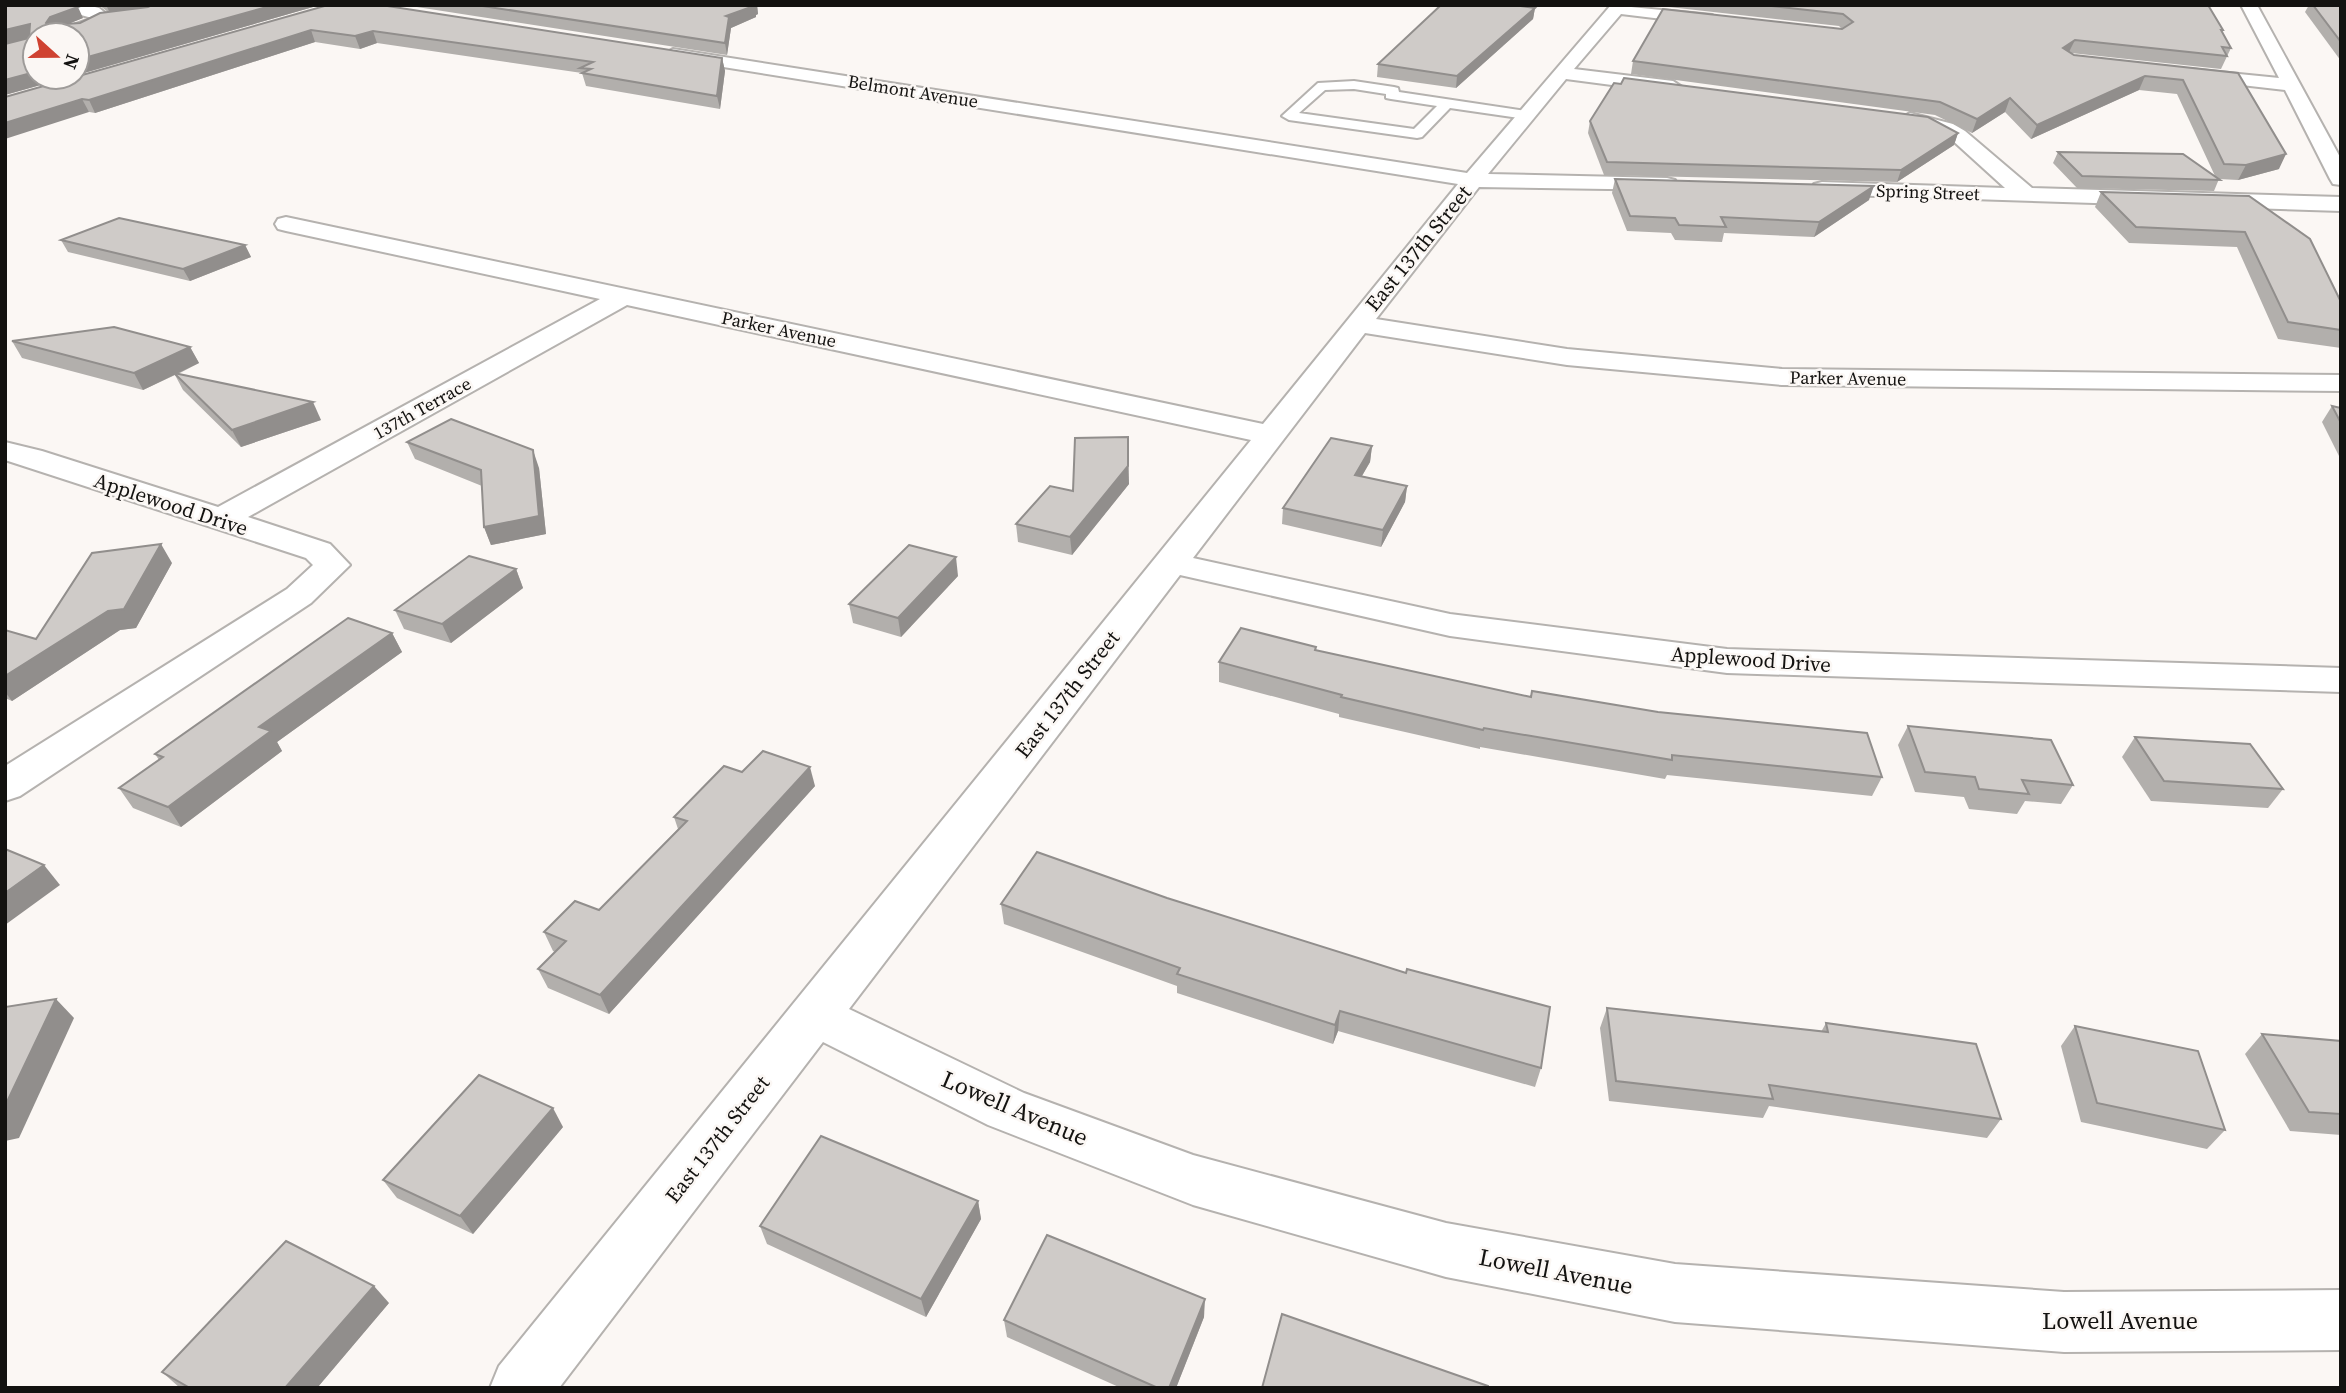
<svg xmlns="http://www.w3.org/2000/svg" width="2346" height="1393" viewBox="0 0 2346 1393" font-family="'Source Serif 4',serif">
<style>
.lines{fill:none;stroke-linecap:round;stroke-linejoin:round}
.service-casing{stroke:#b5b2af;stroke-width:4}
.minor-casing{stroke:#b5b2af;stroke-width:4}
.service{fill:#fff;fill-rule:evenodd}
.minor{fill:#fff;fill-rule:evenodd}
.wall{fill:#b2afac}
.shaded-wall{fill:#918e8c}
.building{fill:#cfcbc8;stroke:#918e8c;stroke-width:2}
.labels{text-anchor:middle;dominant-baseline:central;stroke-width:5;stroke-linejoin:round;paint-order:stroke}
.far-street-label{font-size:18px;fill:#131210;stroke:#fbf7f4}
.street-label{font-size:21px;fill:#131210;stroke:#fbf7f4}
.near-street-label{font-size:24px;fill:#131210;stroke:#fbf7f4}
</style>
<rect width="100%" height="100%" fill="#fbf7f4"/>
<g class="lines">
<g class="service-casing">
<path id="service" d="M1354,81L1394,87L1398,88L1399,92L1526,111L1533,115L1526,119L1450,108L1422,137L1417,138L1289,120L1282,116L1318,83ZM1354,89L1386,94V98L1391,99L1437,106L1414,129L1299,113L1325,90Z"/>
</g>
<g class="minor-casing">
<g id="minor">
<path d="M5,5H87L99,8L109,16C98,36 75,35 55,35L57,31L92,18L70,12L5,13Z"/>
<path d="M1611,5L1712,15L1720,20L1712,25L1621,14L1574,69L1673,81L1682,87L1680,91L1673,93L1566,79L1488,174L1667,178L1675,180L1678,185L1675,190L1479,187L1376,319L1567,349L1782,369L2341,375V391L1782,385L1567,365L1365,333L1193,558L1450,614L1727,649L2341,668V692L1727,673L1450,636L1180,575L849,1009L1024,1093L1193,1155L1446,1223L1675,1264L2064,1292L2341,1290V1350L2064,1352L1675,1322L1446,1277L1193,1205L988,1125L823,1042L559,1388H490L499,1366L1251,440L627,305L248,517L330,544L350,565L311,603L20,796L5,801V766L287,589L313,565L306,558L5,460V442L42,451L218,507L600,299L286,231L278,229L275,224L278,219L286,217L1263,424L1458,184L673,59L664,54L673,49L1467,173Z"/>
<path d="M2241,5H2257L2341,159V185L2333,184L2330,179L2285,90L2189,79L2180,74L2189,69L2279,78Z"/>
<path d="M1910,113L1953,124L1965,131L2032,188L2341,197V211L1814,194L1811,189L1814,184L1822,182L2005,188L1951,139L1939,132L1903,123L1900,119Z"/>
</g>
</g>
<use href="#service" class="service"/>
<use href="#minor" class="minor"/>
</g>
<g class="wall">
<path d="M5,5L83,18L68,24L80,23L108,12L99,5H320L77,75V35L35,77H69L5,95Z"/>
<path d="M328,5L722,58L725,71L720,109L586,86L582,73L377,43L360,49L315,42L95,113L5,97Z"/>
<path d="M404,5H757L758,14L756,15V17L731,28L727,55Z"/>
<path d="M1669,5H2208L2223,30L2222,32L2231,48L2221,69L2071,53L2074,55L2238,73L2279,169L2238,180L2219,179L2214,191L2077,188L2053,163L2058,152L2215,176L2177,94L2139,90L2031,139L2005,112L1972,133L1935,115L1631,74L1633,61L1842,29L1839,26L1669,7Z"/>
<path d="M2309,5H2341V61L2305,12Z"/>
<path d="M1535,8L1533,19L1456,88L1377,77L1378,64Z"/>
<path d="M1590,121L1958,133L1954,145L1897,182L1604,175L1588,133Z"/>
<path d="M1615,179L1869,200L1814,237L1724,233L1722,242L1675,240L1671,233L1627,231L1612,193Z"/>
<path d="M2101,192L2249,196L2341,302V348L2278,339L2237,247L2129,243L2095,207Z"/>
<path d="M61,240L245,245L251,257L190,281L68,252Z"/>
<path d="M12,341L190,347L199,363L178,374L321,420L241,447L183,390L175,375L143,390L22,358Z"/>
<path d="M2332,406L2341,408V460L2322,422Z"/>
<path d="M407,442L539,468L546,534L491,545L484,527L482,486L415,459Z"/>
<path d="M1372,446L1370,462L1362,476L1407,486L1405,502L1381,547L1282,524L1283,508Z"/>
<path d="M1129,484L1072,555L1018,542L1016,524L1073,491Z"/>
<path d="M172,563L136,628L120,630L12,701L5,698V630L36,639Z"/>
<path d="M516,569L523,588L451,643L404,629L395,610Z"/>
<path d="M958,576L901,637L853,623L849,604Z"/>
<path d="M392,633L402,652L277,742L282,751L181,827L133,808L119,788L159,760L155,754Z"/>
<path d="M1316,650L1531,697L1532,691L1882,777L1872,796L1667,775L1665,779L1480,747V749L1339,717V714L1219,682V662Z"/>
<path d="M1908,726L2073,785L2061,804L2025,801L2017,814L1969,809L1964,797L1915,792L1898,745Z"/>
<path d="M2135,737L2283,789L2268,808L2151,801L2122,757Z"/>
<path d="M742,772L815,786L609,1014L548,988L538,969L555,952L553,951L544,932L599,910L678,829L674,817Z"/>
<path d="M1001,904L1541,1068L1535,1087L1338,1031L1333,1044L1177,993V986L1004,924Z"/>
<path d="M1607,1008L1821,1032L1826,1023L2001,1119L1987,1138L1769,1106L1763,1118L1609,1101L1600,1028Z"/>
<path d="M2075,1026L2225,1130L2207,1149L2081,1122L2061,1046Z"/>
<path d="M2262,1034L2341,1041V1135L2290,1131L2245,1054Z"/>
<path d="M563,1127L473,1234L397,1198L383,1180Z"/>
<path d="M978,1201L981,1219L926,1317L767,1244L760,1226Z"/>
<path d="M389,1303L317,1388H180L162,1372Z"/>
<path d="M1204,1317L1176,1388H1121L1007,1337L1004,1320Z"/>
</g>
<g class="shaded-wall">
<path d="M106,5H154L110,13Z"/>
<path d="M274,5H320L77,75V60Z"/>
<path d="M750,5H757L758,14L756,15V17L731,28L727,55L725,43L726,16Z"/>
<path d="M78,7L83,18L56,29L53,35L46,23L50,17Z"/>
<path d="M1535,8L1533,19L1456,88L1457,76Z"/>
<path d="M30,24L35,36L5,44V30Z"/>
<path d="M311,30L315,42L95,113L89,100Z"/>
<path d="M373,31L377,43L360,49L355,36Z"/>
<path d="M2075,40L2069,52L2063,48Z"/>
<path d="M722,58L725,71L720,109L717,96Z"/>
<path d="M35,72V77H69L5,95V80Z"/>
<path d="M2145,76L2139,90L2031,139L2037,125Z"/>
<path d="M2010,98L2005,112L1972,133L1977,119Z"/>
<path d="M82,99L89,112L5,139V123Z"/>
<path d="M1958,133L1954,145L1897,182L1901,170Z"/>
<path d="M2286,154L2279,169L2238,180L2246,165Z"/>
<path d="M1874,186L1869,200L1814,237L1819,222Z"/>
<path d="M245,245L251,257L190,281L183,269Z"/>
<path d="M190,347L199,363L143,390L134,373Z"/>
<path d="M313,402L321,420L241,447L232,430Z"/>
<path d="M1128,437L1129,484L1072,555L1070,537Z"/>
<path d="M1372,446L1370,462L1353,491L1355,475Z"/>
<path d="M533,450L539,468L546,534L491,545L484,527Z"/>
<path d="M1407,486L1405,502L1381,547L1383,530Z"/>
<path d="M161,544L172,563L136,628L120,630L12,701L5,692V676Z"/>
<path d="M956,557L958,576L901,637L898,618Z"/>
<path d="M516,569L523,588L451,643L442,624Z"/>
<path d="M392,633L402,652L277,742L282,751L181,827L168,807L259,727Z"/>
<path d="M810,767L815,786L609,1014L600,995Z"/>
<path d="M44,865L60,885L5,925V893Z"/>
<path d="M56,999L74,1018L19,1138L5,1141V1106Z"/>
<path d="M1340,1011L1338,1031L1333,1044L1335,1025Z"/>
<path d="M553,1108L563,1127L473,1234L460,1216Z"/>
<path d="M978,1201L981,1219L926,1317L921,1299Z"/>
<path d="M374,1286L389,1303L317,1388H285Z"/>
<path d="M1205,1299L1204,1317L1176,1388H1169Z"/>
</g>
<g class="building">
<path d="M5,5H73L78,7L50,17L46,23L49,25L80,23L100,13L148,7L152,5H274L77,60V35H35V72L5,80V44L29,38L30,24L5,30Z"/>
<path d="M328,5H381L722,58L717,96L582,73L591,69L580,68L593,62L373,31L355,36L311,30L89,100L82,99L5,123V97Z"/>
<path d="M476,5H752L754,6L726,16L729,17L725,43Z"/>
<path d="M1441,5H1513L1535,8L1457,76L1378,64Z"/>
<path d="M1763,5H2208L2223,30H2221L2231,48L2222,47L2227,56L2075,40L2063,48L2074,55L2238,73L2286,154L2246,165L2224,164L2183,80L2145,76L2037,125L2010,98L1977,119L1940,102L1633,61L1663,9L1842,29L1853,22L1843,14Z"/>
<path d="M2313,5H2341V42Z"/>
<path d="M1624,78L1928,117L1958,133L1901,170L1607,162L1590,121L1614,83L1621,84Z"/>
<path d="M2058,152L2183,154L2220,180L2082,176Z"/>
<path d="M1615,179L1874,186L1819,222L1721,217L1726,227L1679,225L1675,218L1630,216Z"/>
<path d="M2101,192L2249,196L2310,239L2341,302V330L2288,322L2245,232L2136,227Z"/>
<path d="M119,218L245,245L183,269L61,240Z"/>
<path d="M114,327L190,347L134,373L12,341Z"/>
<path d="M174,373L313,402L232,430Z"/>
<path d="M2332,406L2341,408V423Z"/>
<path d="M451,419L533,450L539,516L484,527L481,470L407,442Z"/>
<path d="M1128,437V466L1070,537L1016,524L1050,486L1073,491L1075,438Z"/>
<path d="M1331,438L1372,446L1355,475L1407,486L1383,530L1283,508Z"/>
<path d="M161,544L124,609L108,611L5,676V630L36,639L92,553Z"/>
<path d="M909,545L956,557L898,618L849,604Z"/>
<path d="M469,556L516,569L442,624L395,610Z"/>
<path d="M348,618L392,633L259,727L271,731L168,807L119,788L163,757L155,754Z"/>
<path d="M1241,628L1316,647L1315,650L1531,697L1532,691L1658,712L1867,733L1882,777L1672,755V760L1484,728L1483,730L1341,697L1342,695L1219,662Z"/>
<path d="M1908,726L2051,740L2073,785L2022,780L2029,794L1979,789L1975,777L1925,772Z"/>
<path d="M2135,737L2250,744L2283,789L2164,781Z"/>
<path d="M763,751L810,767L600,995L538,969L566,941L544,932L575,901L599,910L687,821L674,817L724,766L742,772Z"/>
<path d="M5,849L44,865L5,893Z"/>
<path d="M1037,852L1167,898L1406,973L1407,969L1550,1007L1541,1068L1340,1011L1335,1025L1177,974L1180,968L1001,904Z"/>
<path d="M56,999L5,1106V1007Z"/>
<path d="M1607,1008L1828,1032L1826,1023L1976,1044L2001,1119L1769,1085L1773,1099L1616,1081Z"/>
<path d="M2075,1026L2198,1051L2225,1130L2097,1103Z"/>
<path d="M2262,1034L2341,1041V1114L2309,1112Z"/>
<path d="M479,1075L553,1108L460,1216L383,1180Z"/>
<path d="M821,1136L978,1201L921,1299L760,1226Z"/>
<path d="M1047,1235L1205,1299L1169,1388H1158L1004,1320Z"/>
<path d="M286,1241L374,1286L285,1388H190L162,1372Z"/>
<path d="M1282,1314L1488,1386V1388H1262Z"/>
</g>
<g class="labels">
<g class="far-street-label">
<text transform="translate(913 91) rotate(9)">Belmont Avenue</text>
<text transform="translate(1928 192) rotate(2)">Spring Street</text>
<text transform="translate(779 329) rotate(12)">Parker Avenue</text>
<text transform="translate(1848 378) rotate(1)">Parker Avenue</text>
<text transform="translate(422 408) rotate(-29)">137th Terrace</text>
</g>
<g class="street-label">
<text transform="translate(1418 248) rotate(-51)">East 137th Street</text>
<text transform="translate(171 504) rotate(18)">Applewood Drive</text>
<text transform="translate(1751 659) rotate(4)">Applewood Drive</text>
<text transform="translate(1067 694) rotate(-52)">East 137th Street</text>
<text transform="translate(717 1139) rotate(-52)">East 137th Street</text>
</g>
<g class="near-street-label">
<text transform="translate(1015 1108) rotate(23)">Lowell Avenue</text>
<text transform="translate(1556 1271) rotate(11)">Lowell Avenue</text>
<text x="2120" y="1320">Lowell Avenue</text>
</g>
</g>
<rect width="2346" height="1393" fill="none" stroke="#131210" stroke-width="14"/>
<g transform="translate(56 56) rotate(111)"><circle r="33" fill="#fbf7f4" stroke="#9e9b99" stroke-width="2"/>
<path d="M0-5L12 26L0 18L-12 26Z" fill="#cf4231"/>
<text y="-10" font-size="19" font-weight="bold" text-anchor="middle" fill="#131210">N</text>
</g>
</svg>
